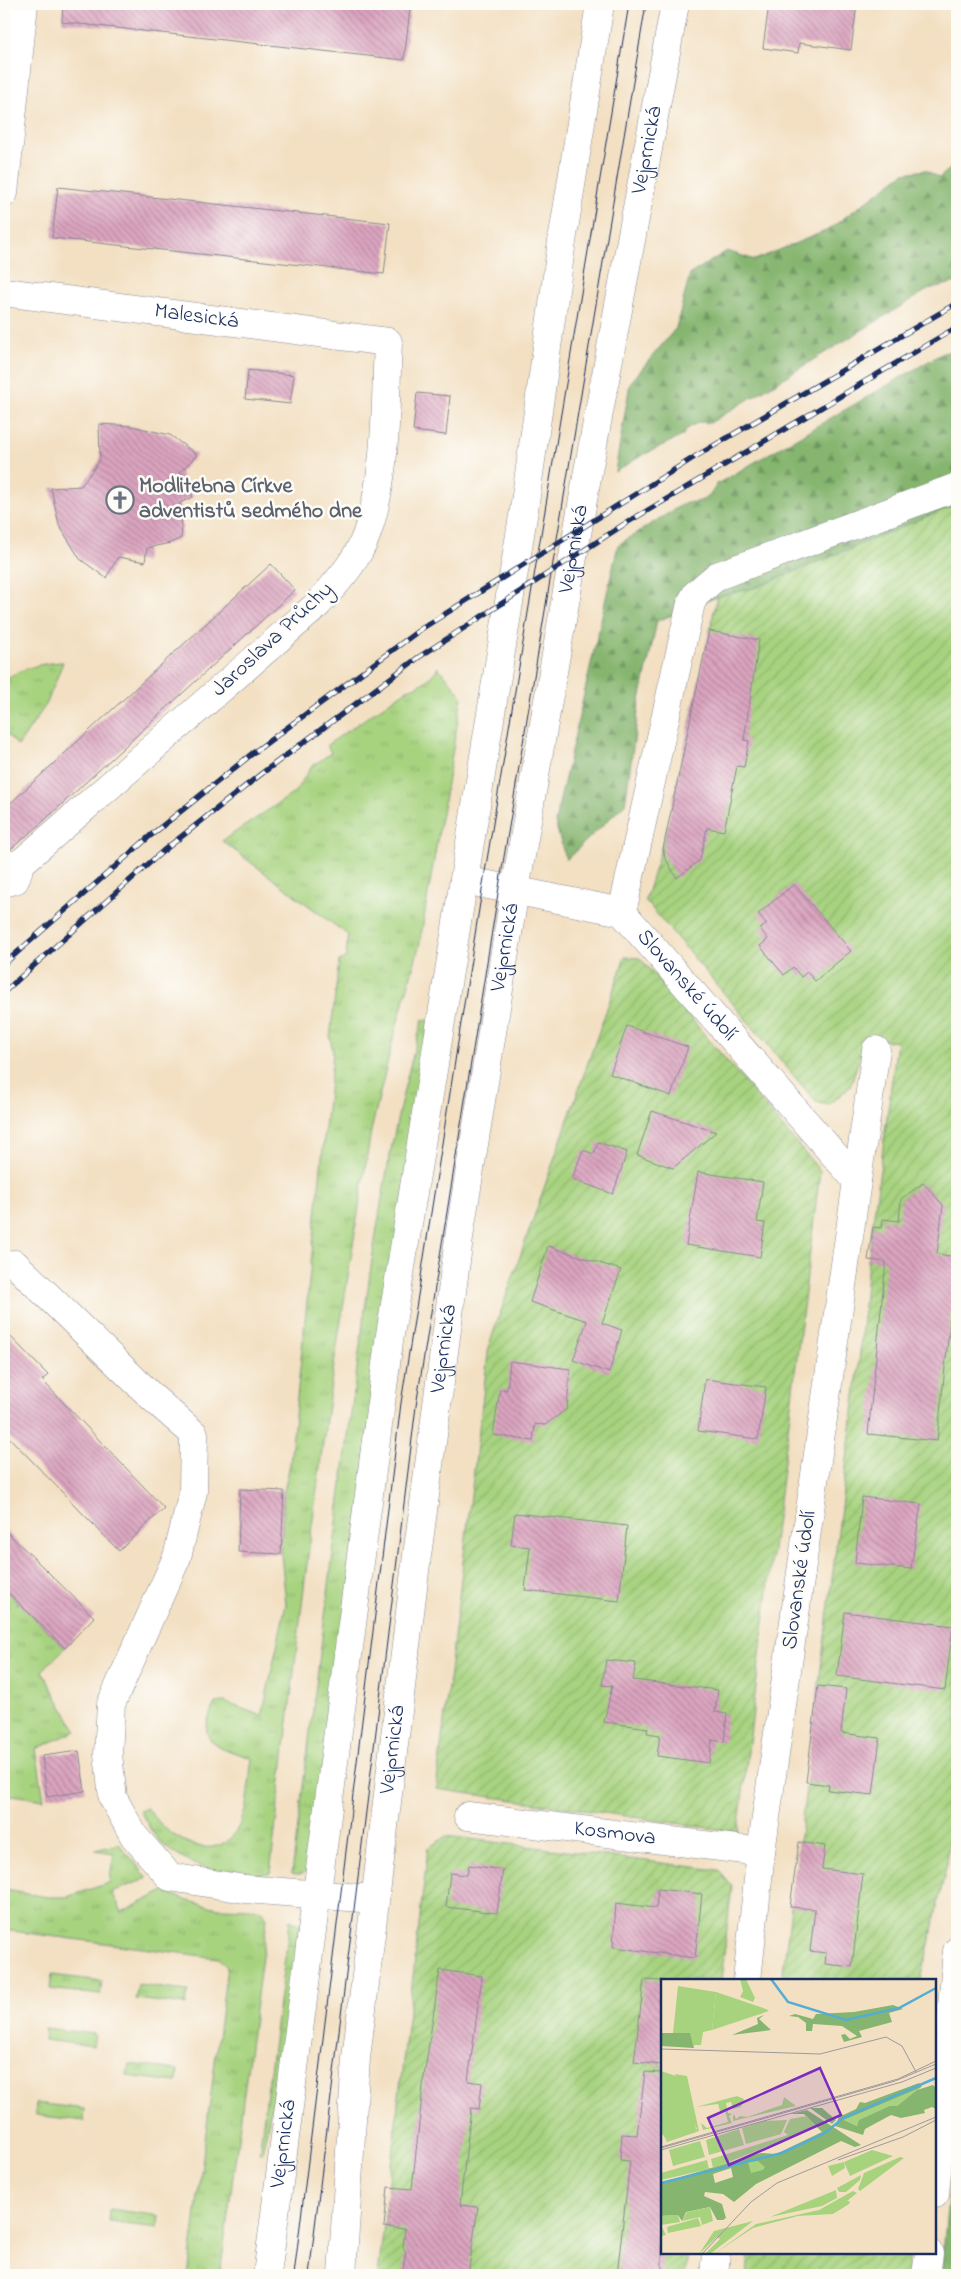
<svg xmlns="http://www.w3.org/2000/svg" width="961" height="2279" viewBox="0 0 961 2279" font-family="'Indie Flower',sans-serif">
<style>
.grass{fill:url(#grass-tufts);stroke:#61816e}
.forest{fill:url(#forest-firs);stroke:#507266}
.garden{fill:url(#garden-furrows);stroke:#61816e}
.building{fill:url(#building-back-hatch)}
.lines{fill:none;stroke-linecap:round;stroke-linejoin:round}
.minor-casing{stroke:#878890;stroke-width:29}
.secondary-casing{stroke:#878890;stroke-width:29}
.minor{stroke:#fff;stroke-width:28}
.secondary{stroke:#fff;stroke-width:28}
.tram{stroke:#1b2f5e;stroke-width:1}
.rail-casing{stroke:#1b2f5e;stroke-width:5.5}
.rail{stroke:#fdfcf7;stroke-width:4;stroke-dasharray:11;stroke-linecap:butt}
.labels{text-anchor:middle;dominant-baseline:central;stroke-width:5;stroke-linejoin:round;paint-order:stroke}
.street-label{font-size:22px;fill:#1b2f5e;stroke:#fdfcf7}
.worship-label{font-size:22px;font-weight:bold;fill:#5b616d;stroke:#fdfcf7;text-anchor:start}
.inset-river{fill:none;stroke:#56acd2;stroke-width:2.5}
.inset-road{fill:none;stroke:#9d999b;stroke-width:1}
.view{fill:#7b2cbf;fill-opacity:0.15;stroke:#7b2cbf;stroke-width:2.5}
.inset-edge{fill:none;stroke:#1b2f5e;stroke-width:2.5}
</style>
<defs>
<pattern id="grass-tufts" width="24" height="20" patternUnits="userSpaceOnUse" patternTransform="scale(1.25)"><rect width="24" height="20" fill="#a7d37f"/><path d="M3 7l-1-3M5 7V3M7 7l1-3M15 17l-1-3M17 17v-4M19 17l1-3" fill="none" stroke="#8fb570"/></pattern>
<pattern id="forest-firs" width="22" height="20" patternUnits="userSpaceOnUse" patternTransform="scale(1.25)"><rect width="22" height="20" fill="#85b56e"/><path d="M5 1l3.5 6h-7zM16 11l3.5 6h-7z" fill="#6c945e"/></pattern>
<pattern id="garden-furrows" width="10" height="10" patternUnits="userSpaceOnUse" patternTransform="scale(1.25)"><rect width="10" height="10" fill="#a7d37f"/><path d="M-1 1l2-2M0 10L10 0M9 11l2-2" fill="none" stroke="#8fb570"/></pattern>
<pattern id="building-back-hatch" width="6" height="6" patternUnits="userSpaceOnUse" patternTransform="scale(1.25)"><rect width="6" height="6" fill="#dba4bf"/><path d="M-1 5l2 2M0 0l6 6M5-1l2 2" fill="none" stroke="#b1869e"/></pattern>
</defs>
<rect width="100%" height="100%" fill="#fdfcf7"/>
<filter id="ink" filterUnits="userSpaceOnUse"><feTurbulence type="fractalNoise" baseFrequency=".02" numOctaves="2"/><feDisplacementMap in="SourceGraphic" scale="10" xChannelSelector="R" yChannelSelector="G"/><feConvolveMatrix kernelMatrix="1 2 1 2 8 2 1 2 1" color-interpolation-filters="sRGB"/></filter>
<filter id="wash" filterUnits="userSpaceOnUse"><feTurbulence type="fractalNoise" baseFrequency=".0096" numOctaves="4" result="noise"/><feDisplacementMap in="SourceGraphic" scale="20" xChannelSelector="R" yChannelSelector="G"/><feGaussianBlur stdDeviation="1.12" result="paint"/><feColorMatrix in="noise" values="0 0 0 0 0 0 0 0 0 0 0 0 0 0 0 0 0 1.4 0 .05"/><feComposite in="paint" operator="in"/></filter>
<g filter="url(#wash)">
<rect width="100%" height="100%" fill="#f3e0c3"/>
<g class="grass">
<path d="M63,662L47,703L18,746L4,731V680C22,668 41,663 63,662Z"/>
<path d="M438,667L462,696L419,947L392,1043L371,1131L330,1390L305,1579L270,1873C231,1879 188,1869 159,1841C152,1833 146,1821 140,1811L147,1808C154,1816 162,1827 171,1833C199,1853 228,1855 242,1819C249,1801 249,1777 252,1758C218,1747 193,1745 215,1703L224,1702L262,1716L286,1604L281,1554L284,1491L290,1464L333,1052L330,1038L339,961L346,957L348,935L222,841L294,793L312,766L331,753L327,745L410,688C422,686 432,677 438,667Z"/>
<path d="M423,1019L429,1021L310,1869C303,1874 300,1875 292,1873C311,1722 331,1571 350,1421C368,1286 384,1149 423,1019Z"/>
<path d="M4,1589L17,1602L16,1604L19,1603L65,1648L42,1671L76,1731L36,1749L44,1800L4,1794Z"/>
<path d="M119,1844L148,1878L112,1892L122,1912L165,1891L188,1901L218,1908L256,1909L263,1911L267,1919L220,2275H188L227,1967L218,1958L4,1930V1890L48,1897H67L109,1883L114,1853L95,1850Z"/>
<path d="M290,1920L301,1925L292,2006L262,2153H259Z"/>
<path d="M52,1975L102,1981L100,1995L50,1989Z"/>
<path d="M138,1985L188,1991L186,2005L136,1999Z"/>
<path d="M45,2028L95,2034L93,2046L44,2040Z"/>
<path d="M129,2064L178,2070L177,2082L127,2076Z"/>
<path d="M36,2103L85,2109L84,2121L35,2115Z"/>
<path d="M110,2209L160,2216L158,2228L109,2222Z"/>
</g>
<g class="forest">
<path d="M957,163V282L929,289L710,423L699,422L688,428L682,436L641,456L615,472L630,383L676,328L690,274L727,251L755,260L828,230L904,173L926,170L939,178Z"/>
<path d="M957,350V504L758,587L717,597L657,621L639,705L625,804L566,860L555,822L618,545L686,502C702,504 710,497 717,484L943,353Z"/>
<path d="M957,2102V2275H941Z"/>
</g>
<g class="garden">
<path d="M957,504V1768L947,1863L921,1980H782L859,1363L868,1260L897,1042L866,1038L850,1087L828,1105L816,1102L645,900L668,826L717,597L758,587Z"/>
<path d="M625,957L640,958L820,1171L738,1832L436,1789L489,1345Z"/>
<path d="M446,1836L718,1870L732,1886L721,1980H662V2253H688L685,2275H378L428,1848Z"/>
<path d="M749,2253H908V2275H747Z"/>
</g>
<g id="blocks">
<g class="building">
<path d="M63,4H364L410,9L404,60L62,22Z"/>
<path d="M769,4H857L851,50L799,43L798,53L763,48Z"/>
<path d="M58,187L390,223L384,274L52,238Z"/>
<path d="M248,370L294,375L290,404L245,399Z"/>
<path d="M417,393L450,396L446,435L413,431Z"/>
<path d="M99,424L131,426L170,435L197,455L180,472L193,497L180,503L182,526L181,538L170,543L147,548L145,562L118,557L106,578L80,559L59,525L51,488L81,486L100,460Z"/>
<path d="M271,564L295,590L36,828L11,849L4,851V809Z"/>
<path d="M709,631L759,640L744,740L749,741L744,767L737,766L724,831L707,828L700,860L677,878L665,858L663,849Z"/>
<path d="M794,884L851,951L815,981L807,972L801,977L793,967L784,975L760,946L768,939L760,929L767,924L758,914Z"/>
<path d="M627,1026L688,1047L671,1096L610,1074Z"/>
<path d="M652,1111L716,1132L673,1168L637,1155Z"/>
<path d="M598,1142L627,1152L613,1194L572,1179L583,1150L594,1154Z"/>
<path d="M698,1172L763,1182L757,1222L765,1223L760,1257L686,1245Z"/>
<path d="M923,1183L943,1205L937,1254L957,1257L937,1441L868,1434L886,1262L868,1260L873,1227L882,1228L883,1219L899,1221L901,1199Z"/>
<path d="M548,1246L621,1270L602,1323L622,1330L609,1373L573,1360L587,1321L530,1302Z"/>
<path d="M4,1330L48,1375L42,1380L164,1508L119,1551L4,1432Z"/>
<path d="M510,1361L570,1369L567,1409L545,1425L535,1424L533,1441L493,1435L500,1389L507,1390Z"/>
<path d="M705,1379L766,1387L758,1439L698,1431Z"/>
<path d="M240,1489L284,1491L281,1554L238,1552Z"/>
<path d="M862,1497L921,1504L911,1569L855,1563Z"/>
<path d="M515,1513L627,1526L619,1601L525,1590L530,1547L511,1545Z"/>
<path d="M4,1529L94,1617L65,1648L4,1589Z"/>
<path d="M845,1612L953,1626L945,1690L837,1676Z"/>
<path d="M606,1660L636,1663L633,1680L718,1690L715,1712L727,1714L724,1742L712,1740L709,1763L657,1756L660,1735L647,1733L648,1728L604,1722L612,1686L602,1685Z"/>
<path d="M818,1686L846,1689L841,1733L880,1738L873,1795L828,1790L829,1785L806,1782Z"/>
<path d="M79,1751L85,1791L47,1797L42,1756Z"/>
<path d="M799,1842L825,1846L822,1869L863,1874L852,1967L825,1964L826,1953L810,1951L815,1909L790,1907Z"/>
<path d="M469,1865L503,1870L497,1913L446,1907L450,1873L467,1875Z"/>
<path d="M658,1889L702,1894L695,1958L613,1947L616,1903L656,1908Z"/>
<path d="M440,1970L482,1976L468,2081L482,2083L479,2109L471,2108L460,2205L478,2207L468,2275H402L406,2251L403,2248L405,2229L384,2227L388,2187L412,2189L424,2077Z"/>
<path d="M644,1980L662,1981V2065L634,2062Z"/>
<path d="M645,2072L662,2073V2275H617L630,2161L620,2160L622,2134L637,2135Z"/>
</g>
</g>
</g>
<g filter="url(#ink)">
<use href="#blocks" fill-opacity="0" stroke="#878890" stroke-width="1"/>
<g class="lines">
<g class="minor-casing">
<g id="minor">
<path d="M4,193L24,4"/>
<path id="s1" d="M4,292L388,342C385,406 388,475 366,536C356,563 335,584 317,605L21,863"/>
<path id="s2" d="M464,880L622,912L857,1181L761,1852L747,1980"/>
<path d="M4,883L15,880L21,863L5,867"/>
<path d="M622,912L691,603L696,594L717,576L957,487"/>
<path d="M857,1181L876,1050"/>
<path d="M15,1264L153,1398L194,1434L193,1492L177,1557L111,1704L108,1754L113,1798L134,1836L170,1877L245,1889L374,1899"/>
<path id="s3" d="M468,1816L761,1852"/>
<path d="M935,2194L957,1951"/>
<path d="M714,2275L716,2253"/>
<path d="M926,2275L929,2253"/>
</g>
</g>
<g class="secondary-casing">
<g id="secondary">
<path id="s4" d="M267,2275L389,1341L524,510L561,248L600,4"/>
<path id="s5" d="M342,2275L356,2058L415,1571L460,1231L515,890L588,471L675,4"/>
</g>
</g>
<use href="#minor" class="minor"/>
<use href="#secondary" class="secondary"/>
<g class="tram">
<path d="M294,2275L401,1403L483,884L629,4"/>
<path d="M309,2275L416,1406L499,887L646,4"/>
</g>
<g class="rail-casing">
<g id="rail">
<path d="M4,964L150,836L253,753L421,629L693,458L957,303"/>
<path d="M4,992L163,851L265,771L419,657L623,525L957,327"/>
</g>
</g>
<use href="#rail" class="rail"/>
</g>
</g>
<defs>
<g id="church-ring" transform="scale(1.4375)"><circle r="9.5" fill="#fdfcf7" stroke="#6b7280" stroke-width="1.5"/><path d="M-1.2-6h2.4v3.5h3.3v2.4h-3.3V6h-2.4V-.1h-3.3v-2.4h3.3Z" fill="#6b7280"/></g>
</defs>
<g fill-rule="evenodd">
<use href="#church-ring" x="120" y="500"/>
</g>
<g class="labels">
<g class="street-label">
<text stroke="none"><textPath href="#s5" startOffset="2148">Vejprnická</textPath></text>
<text stroke="none"><textPath href="#s1" startOffset="194">Malesická</textPath></text>
<text stroke="none"><textPath href="#s5" startOffset="1742">Vejprnická</textPath></text>
<text transform="translate(273 640) rotate(-43)">Jaroslava Průchy</text>
<text stroke="none"><textPath href="#s5" startOffset="1338">Vejprnická</textPath></text>
<text stroke="none"><textPath href="#s2" startOffset="259">Slovanské údolí</textPath></text>
<text stroke="none"><textPath href="#s5" startOffset="932">Vejprnická</textPath></text>
<text transform="translate(800 1580) rotate(-82)">Slovanské údolí</text>
<text stroke="none"><textPath href="#s5" startOffset="528">Vejprnická</textPath></text>
<text stroke="none"><textPath href="#s3" startOffset="148">Kosmova</textPath></text>
<text stroke="none"><textPath href="#s4" startOffset="132">Vejprnická</textPath></text>
</g>
<g class="worship-label">
<text x="139" y="487">Modlitebna Církve<tspan x="139" dy="25">adventistů sedmého dne</tspan></text>
</g>
</g>
<g transform="translate(661 1979)">
<rect width="275" height="275" fill="#f3e0c3"/>
<path d="M14,95L26,97L38,152L6,163L2,155L7,161L36,150ZM259,109L236,127L196,147L183,141ZM76,117L83,120L80,128L72,130L70,123L65,124L67,134L71,135L68,137L71,144L42,151L40,144L46,149L67,143L64,131L59,132L57,125L35,128ZM123,118L135,127L72,142V138L73,135L75,140L79,137L86,138L121,126ZM239,178L243,179L199,212L197,210L203,194ZM183,183L184,189L171,197L167,187ZM200,196L199,201L185,213H178L176,209ZM175,211L176,219L161,227L109,238ZM192,212L196,214L186,222H189L188,225L172,235L137,237L92,249L53,275L95,245L158,231ZM92,242L49,275H44L59,260L56,258L38,275L53,252Z" fill="#a7d37f"/>
<path d="M232,26L242,30L228,34L231,43L198,52L201,58L183,63L180,56L184,55L189,60L196,57L181,47L152,45L151,52H145V44L137,38L128,37L134,35L152,40L155,35L193,33ZM103,36L98,40L110,51L71,56L97,45L96,39ZM0,54H30L33,69L0,67ZM258,104L261,107L259,109L183,141L196,147L198,141L229,127H236L256,111L272,106L275,109V130L271,128L263,131L264,134L240,139L230,136L204,150L202,156L174,147L178,138L195,130L199,123L204,124ZM149,129H161L175,141L171,145ZM146,131L200,166L194,168L180,162L95,205L73,223L62,215L44,213L43,217L61,225L65,239L62,241H56L49,228L25,233L21,242L17,236L0,237V204L100,174L115,175L161,153L143,135H129ZM70,189L72,198L54,204L52,195Z" fill="#85b56e" fill-rule="evenodd"/>
<path d="M97,182L104,188L102,191L90,194L87,183Z" fill="#a7d37f"/>
<path d="M79,0H85L94,19L92,23L79,18L82,12ZM55,13L105,30L108,32L51,51ZM146,137L155,148L52,189L50,180L127,156L123,153L129,140ZM126,141L120,155L85,165L81,149L104,142ZM78,150L83,166L48,176L45,161ZM39,162L44,178L12,187L8,171ZM46,181L48,190L0,201V194ZM49,228L52,242L41,246L39,238L21,242L26,233ZM10,236H17L19,243L0,246L5,256L0,257V237ZM37,239L40,247L7,254L6,248Z" fill="#a7d37f"/>
<path d="M17,7L55,13L51,51L42,53L40,66H32L29,54H12ZM0,92L24,100L34,139L35,153L7,161L1,155ZM211,171L232,177L189,197L183,183Z" fill="#a7d37f"/>
<path class="inset-river" d="M110,0L127,23L185,41L238,29L275,9M0,204L121,174L164,154L182,139L275,99"/>
<path class="inset-road" d="M0,70L159,75L225,58L241,67L255,93M0,168L237,100L275,82M0,169L234,102L275,85M0,171L241,103L275,89M177,181L242,158L275,141M41,275L90,223L116,204L275,138"/>
<path class="view" d="M159,89L180,136L68,186L47,139Z"/>
<rect width="275" height="275" class="inset-edge"/>
</g>
<rect width="961" height="2279" fill="none" stroke="#fdfcf7" stroke-width="20"/>
</svg>
